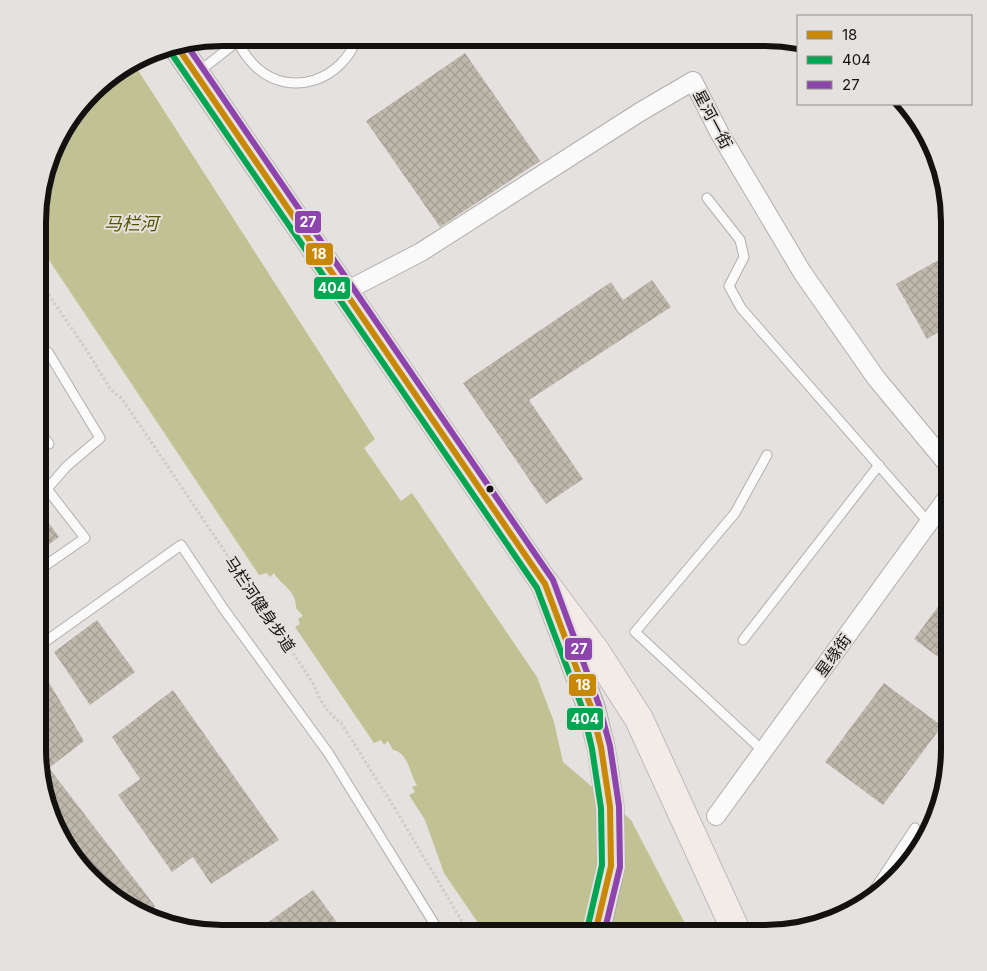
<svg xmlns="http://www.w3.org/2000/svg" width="987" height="971" viewBox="0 0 987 971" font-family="Inter,'Noto Sans SC',sans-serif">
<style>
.water{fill:#c0c293}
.building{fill:url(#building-cross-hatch)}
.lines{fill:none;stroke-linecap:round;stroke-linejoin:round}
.service-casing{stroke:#b1afae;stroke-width:11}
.minor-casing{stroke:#b1afae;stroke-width:20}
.secondary-casing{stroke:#b1afae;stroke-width:29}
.trunk-casing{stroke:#bdbcbb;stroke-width:30}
.path{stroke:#cdcdcb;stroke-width:3;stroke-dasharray:2.5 2.5;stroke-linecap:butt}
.service{stroke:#fbfafa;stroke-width:9}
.minor{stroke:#fbfafa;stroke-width:18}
.secondary{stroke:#f8f5f3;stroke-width:26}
.trunk{stroke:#f2ebe8;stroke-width:28}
.bus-1-casing{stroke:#e5e1de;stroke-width:10}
.bus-2-casing{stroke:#e5e1de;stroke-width:10}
.bus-3-casing{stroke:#e5e1de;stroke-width:10}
.bus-1{stroke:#c98803;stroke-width:6}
.bus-2{stroke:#00a651;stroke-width:6}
.bus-3{stroke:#8e44ad;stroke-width:6}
.bus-dot{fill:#131211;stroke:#e5e1de;stroke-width:2}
.labels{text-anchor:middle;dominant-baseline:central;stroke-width:4;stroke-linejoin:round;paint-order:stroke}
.street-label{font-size:16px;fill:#131211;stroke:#e5e1de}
.water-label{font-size:18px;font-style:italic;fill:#525300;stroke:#e5e1de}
.rim{fill:none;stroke:#131211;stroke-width:6}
.line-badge{stroke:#e5e1de;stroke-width:2}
.badge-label{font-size:14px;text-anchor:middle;font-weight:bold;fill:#fff}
</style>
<defs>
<pattern id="building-cross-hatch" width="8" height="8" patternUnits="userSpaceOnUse" patternTransform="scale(1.25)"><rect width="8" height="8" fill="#bfb8ac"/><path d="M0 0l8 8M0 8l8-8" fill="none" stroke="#a39d93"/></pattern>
</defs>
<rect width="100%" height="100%" fill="#e4e1df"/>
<path class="water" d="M134,64L375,439L364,448L401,501L412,493L537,677L554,722L563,762L631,820L690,933H485L444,873L425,820L409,795L415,792L412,787L417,785C409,773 409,753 393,750L388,741L384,745L381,740L374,743L295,627L300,624L298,619L303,616L296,608C297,591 281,585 274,573L270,577L267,573L259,575L41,248V186L62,130L101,83Z"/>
<g class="building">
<path d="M465,53L540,161L440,227L366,121Z"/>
<path d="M949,254V326L927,339L896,284Z"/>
<path d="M652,280L671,307L529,400L583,479L546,504L463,383L611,282L623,300Z"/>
<path d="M39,509L59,537L39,552Z"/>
<path d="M949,592V665L914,639Z"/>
<path d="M97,620L135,672L90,705L54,652Z"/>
<path d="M38,664L84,741L49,768L155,906L146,914L130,909L75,861L47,809L38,761Z"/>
<path d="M884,683L942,726L883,805L825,762Z"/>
<path d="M173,690L279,840L211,884L193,857L172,872L118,795L140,779L112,737Z"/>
<path d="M313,890L345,933H253Z"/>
</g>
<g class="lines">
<g class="service-casing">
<g id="service">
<path d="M237,38C240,49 248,59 256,67C291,99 342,80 357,38"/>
<path d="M197,73L238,41"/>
<path d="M707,198L740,240L744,257L729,286L741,308L929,523"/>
<path d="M40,432L49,444"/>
<path d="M39,494L47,489L67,466L100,438L48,352"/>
<path d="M39,570L85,538L47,489"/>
<path d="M743,640L879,465"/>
<path d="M39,646L181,545L223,608L329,754L440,933"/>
<path d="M763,751L635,632L735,513L767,455"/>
<path d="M866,902L915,828"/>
</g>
</g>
<g class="minor-casing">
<g id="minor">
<path d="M344,292L421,252L640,112L693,81L720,134L802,272L876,378L949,466"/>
<path d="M716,816L949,495"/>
</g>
</g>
<g class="secondary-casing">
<path id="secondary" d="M176,45L545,584L591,707L601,747L610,807L611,866L599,921L595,933"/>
</g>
<g class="trunk-casing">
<path id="trunk" d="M545,584L596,652L639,719L737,933"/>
</g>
<path class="path" d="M40,282L87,351L111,390L121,398L146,434L313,683C319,699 327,713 341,723L394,807L469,933"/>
<use href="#service" class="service"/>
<use href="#minor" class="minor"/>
<use href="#secondary" class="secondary"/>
<use href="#trunk" class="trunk"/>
<g class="bus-1-casing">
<path id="bus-1" d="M176,45L545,584L591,707L601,747L610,807L611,866L595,933"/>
</g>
<g class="bus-2-casing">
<path id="bus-2" d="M169,50L537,588L583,710L592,749L601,808L602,865L587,930"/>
</g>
<g class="bus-3-casing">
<path id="bus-3" d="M186,44L553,580L599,705L610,746L619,806L620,867L604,933"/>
</g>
<use href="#bus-1" class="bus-1"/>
<use href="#bus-2" class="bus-2"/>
<use href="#bus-3" class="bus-3"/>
</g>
<circle class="bus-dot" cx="490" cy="489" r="4.5"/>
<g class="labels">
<g class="street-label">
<text transform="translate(713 119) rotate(62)">星河一街</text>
<text transform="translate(260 604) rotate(56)">马栏河健身步道</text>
<text transform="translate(833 655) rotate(-54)">星缘街</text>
</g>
<g class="water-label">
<text x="131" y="223">马栏河</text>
</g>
</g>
<path d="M0 0H987V971H0ZM222 46H765A176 176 0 0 1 941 222V749A176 176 0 0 1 765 925H222A176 176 0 0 1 46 749V222A176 176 0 0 1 222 46Z" fill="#e5e1de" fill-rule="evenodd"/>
<path class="rim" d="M222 46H765A176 176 0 0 1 941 222V749A176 176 0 0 1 765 925H222A176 176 0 0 1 46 749V222A176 176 0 0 1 222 46Z"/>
<g class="line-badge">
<rect x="294" y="210" width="28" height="24" rx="5" fill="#8e44ad"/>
<rect x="305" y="242" width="29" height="24" rx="5" fill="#c98803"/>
<rect x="313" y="276" width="38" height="24" rx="5" fill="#00a651"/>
<rect x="564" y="637" width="29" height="24" rx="5" fill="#8e44ad"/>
<rect x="568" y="673" width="29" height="24" rx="5" fill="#c98803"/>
<rect x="566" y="707" width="38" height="24" rx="5" fill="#00a651"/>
</g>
<g class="badge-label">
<text x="308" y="227">27</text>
<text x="319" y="259">18</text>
<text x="332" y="293">404</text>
<text x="579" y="654">27</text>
<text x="583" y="690">18</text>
<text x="585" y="724">404</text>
</g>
<rect x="797" y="15" width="175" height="90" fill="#e5e1de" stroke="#918e8c"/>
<rect x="807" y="31" width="25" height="8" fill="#c98803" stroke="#918e8c"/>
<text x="842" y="40" font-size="15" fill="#131211">18</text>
<rect x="807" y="56" width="25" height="8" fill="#00a651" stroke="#918e8c"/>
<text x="842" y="65" font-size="15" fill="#131211">404</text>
<rect x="807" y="81" width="25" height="8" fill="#8e44ad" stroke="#918e8c"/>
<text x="842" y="90" font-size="15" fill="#131211">27</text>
</svg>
